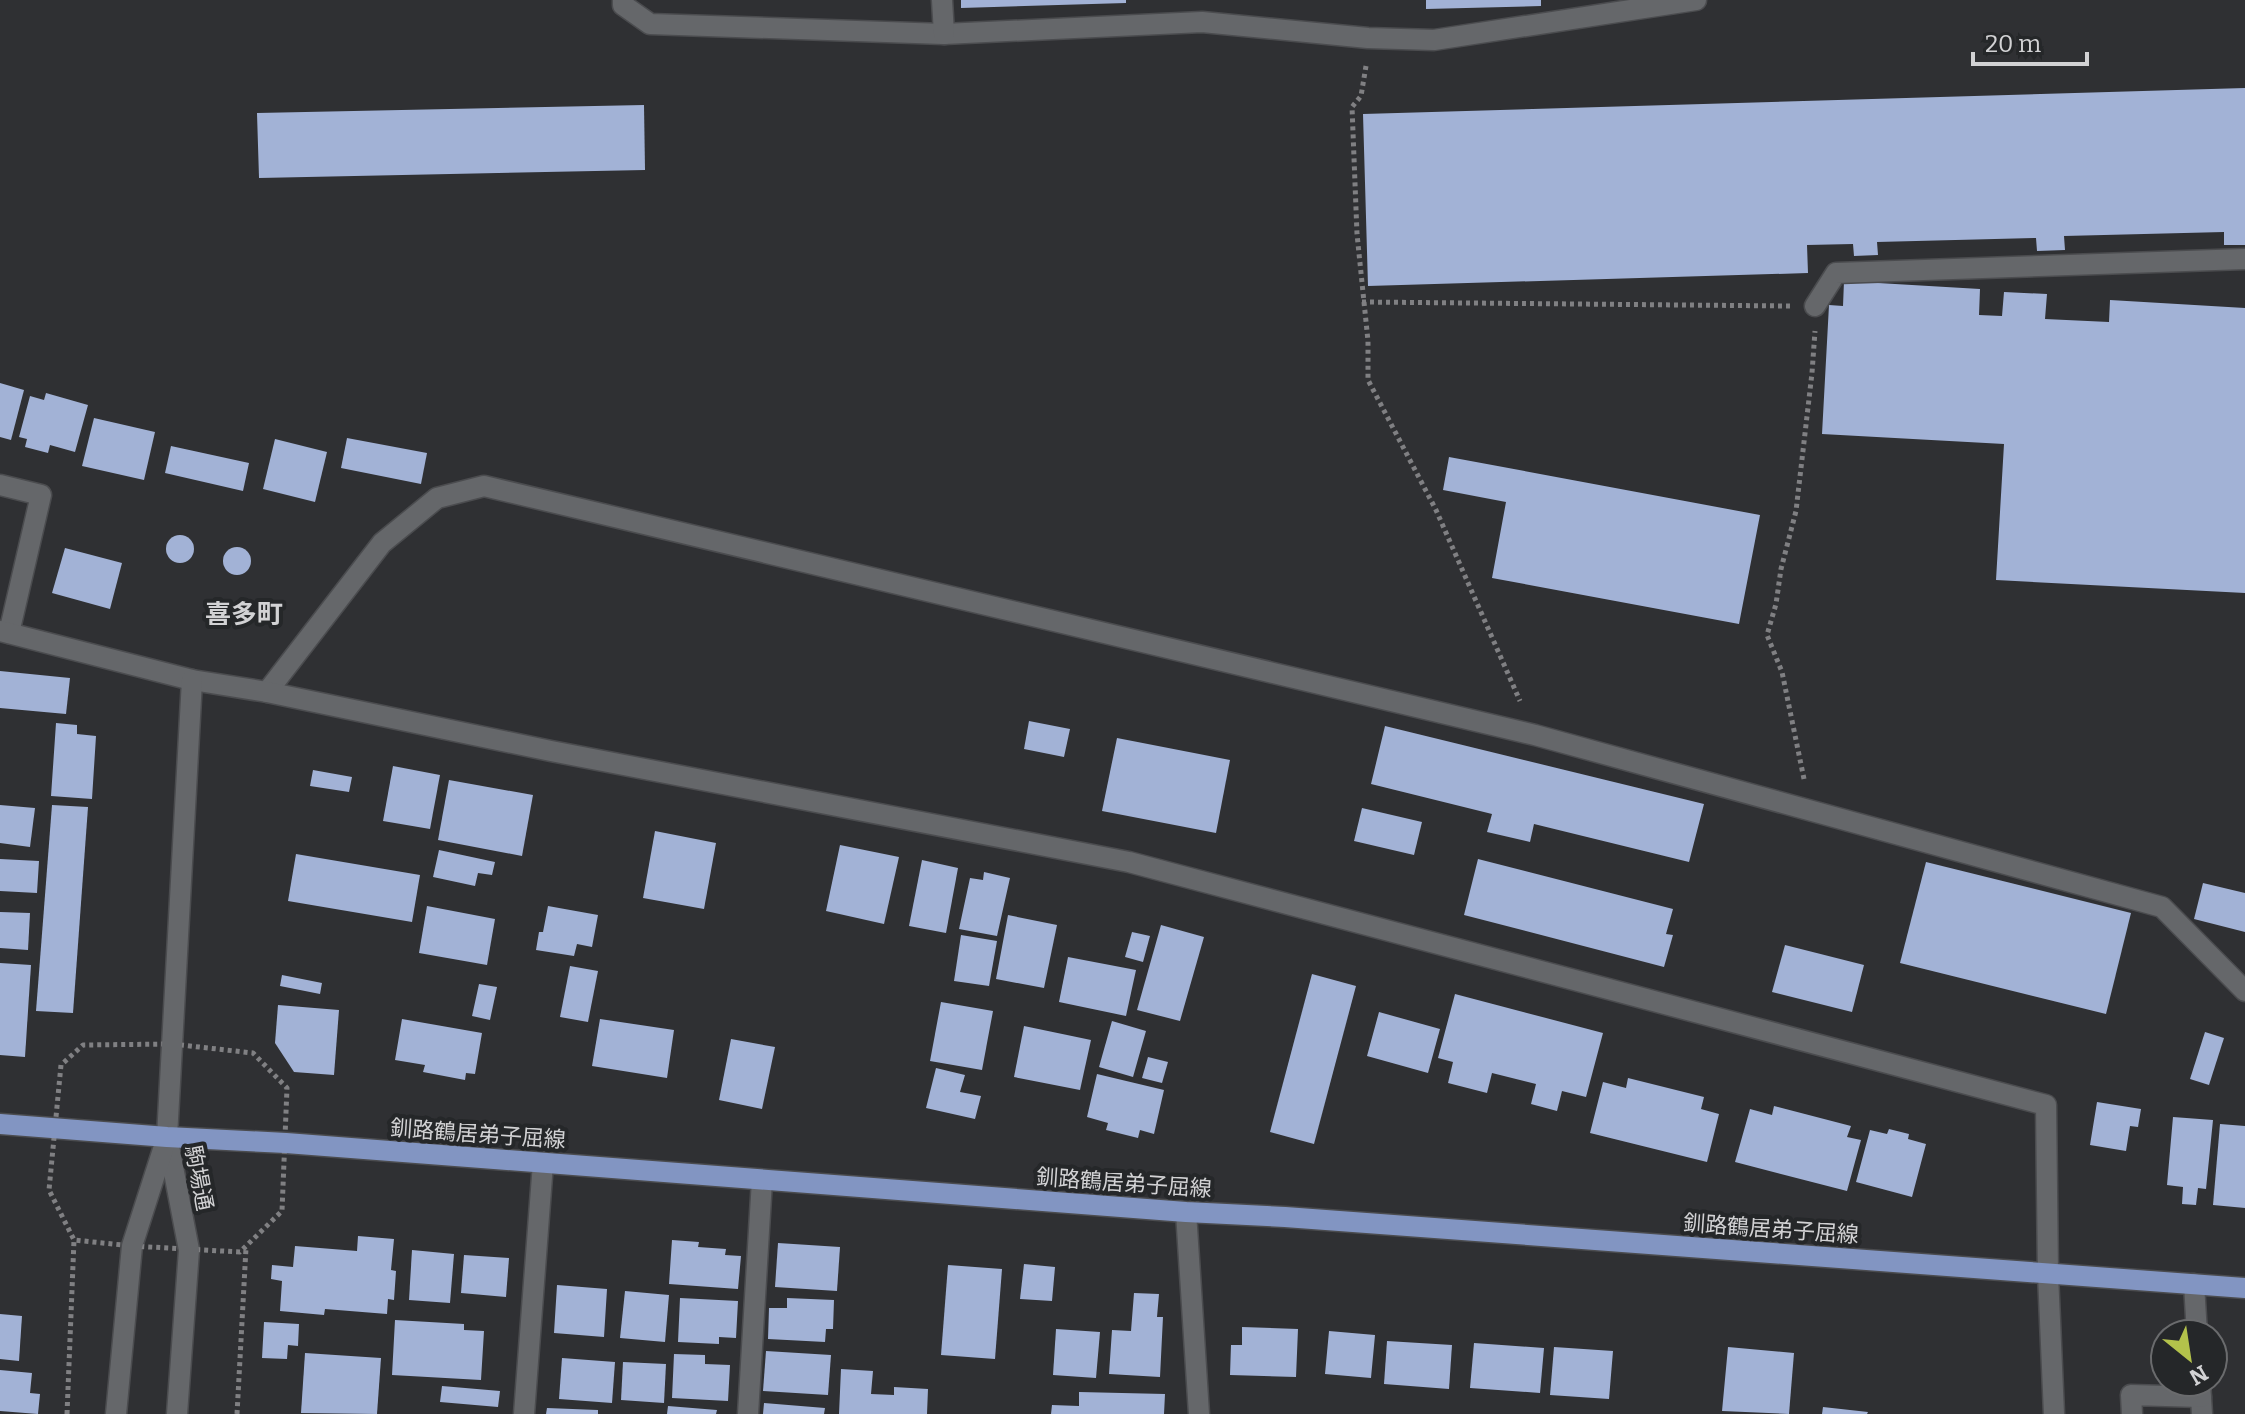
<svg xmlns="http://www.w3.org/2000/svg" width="2245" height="1414" viewBox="0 0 2245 1414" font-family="Bitter,'Noto Sans JP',serif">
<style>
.building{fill:#a2b2d6}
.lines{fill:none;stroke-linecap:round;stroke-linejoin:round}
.lane-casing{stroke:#4b4c4f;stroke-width:23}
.street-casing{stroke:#4b4c4f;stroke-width:23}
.secondary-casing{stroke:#4b4c4f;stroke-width:23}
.primary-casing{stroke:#4b4c4f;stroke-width:23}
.path{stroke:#808083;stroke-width:5;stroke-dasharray:4 4;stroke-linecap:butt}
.lane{stroke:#65676a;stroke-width:20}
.street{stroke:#65676a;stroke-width:20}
.secondary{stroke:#65676a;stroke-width:20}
.primary{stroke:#8295c2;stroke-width:20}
.labels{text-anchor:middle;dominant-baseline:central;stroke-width:8;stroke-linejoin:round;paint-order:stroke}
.street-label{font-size:22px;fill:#d2d2d4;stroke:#252729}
.quarter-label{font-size:26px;font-weight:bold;fill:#d2d2d4;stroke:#252729}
</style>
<rect width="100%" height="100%" fill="#2f3033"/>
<g class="building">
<path d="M961,0H1126V3L961,8Z"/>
<path d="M1426,0H1541V6L1426,9Z"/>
<path d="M2245,88V245H2224V232L2064,236L2065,250L2037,251L2036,238L1877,242L1878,255L1854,256L1853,244L1807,245L1808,273L1368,286L1363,114Z"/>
<path d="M644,105L645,170L259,178L257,113Z"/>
<path d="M1844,281L1980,289L1979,315L2002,316L2004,292L2047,294L2045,319L2109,322L2110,300L2245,308V593L1996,580L2004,444L1822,434L1829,305L1843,306Z"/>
<path d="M0,383L24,390L11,440L0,437Z"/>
<path d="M46,393L88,405L75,452L50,445L48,453L25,447L27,439L19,437L30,396L44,400Z"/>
<path d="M94,418L155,432L144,480L82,466Z"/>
<path d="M347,438L427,453L421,484L341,468Z"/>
<path d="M275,439L327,452L315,502L263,489Z"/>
<path d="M171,446L249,463L243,491L165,473Z"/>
<path d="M1449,457L1760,515L1739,624L1492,578L1506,502L1443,490Z"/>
<circle cx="180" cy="549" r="14"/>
<circle cx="237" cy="561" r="14"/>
<path d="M65,548L122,563L110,609L52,593Z"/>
<path d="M0,671L70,678L66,714L0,708Z"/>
<path d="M1029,721L1070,729L1064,757L1024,749Z"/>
<path d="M56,723L77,725V734L96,736L92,799L51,796Z"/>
<path d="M1385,726L1704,804L1689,862L1534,824L1530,842L1487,832L1492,814L1371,784Z"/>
<path d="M1117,738L1230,760L1216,833L1102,811Z"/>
<path d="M393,766L440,775L430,829L383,821Z"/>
<path d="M313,770L352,777L349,792L310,786Z"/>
<path d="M449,780L533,795L522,856L438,840Z"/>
<path d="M0,805L35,808L30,847L0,843Z"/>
<path d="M52,805L88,807L73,1013L36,1011Z"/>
<path d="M1362,808L1422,822L1414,855L1354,841Z"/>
<path d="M655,831L716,843L704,909L643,898Z"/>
<path d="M840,845L899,857L884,924L826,911Z"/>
<path d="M439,850L495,862L492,875L478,873L475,886L433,877Z"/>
<path d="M296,854L420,875L412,922L288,901Z"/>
<path d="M0,859L39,861L37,893L0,891Z"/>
<path d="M1478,859L1673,909L1666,934L1673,935L1664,967L1464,915Z"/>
<path d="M922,860L958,868L946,933L909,926Z"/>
<path d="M1926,862L2131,913L2106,1014L1900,963Z"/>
<path d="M984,872L1010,878L997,936L959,929L970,878L983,880Z"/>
<path d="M2203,883L2245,893V932L2194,919Z"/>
<path d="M427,906L495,919L487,965L419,953Z"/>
<path d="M548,906L598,915L592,947L577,944L574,956L536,950L539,932H543Z"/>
<path d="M0,912L30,913L28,950L0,948Z"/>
<path d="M1008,915L1057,925L1044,988L996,979Z"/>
<path d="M1161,925L1204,937L1180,1021L1137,1010Z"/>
<path d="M1132,932L1150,936L1143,962L1125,957Z"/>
<path d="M961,935L997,941L989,986L954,981Z"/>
<path d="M1785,945L1864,965L1852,1012L1772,992Z"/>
<path d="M1068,957L1136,970L1126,1016L1059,1002Z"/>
<path d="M0,963L31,965L25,1057L0,1055Z"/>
<path d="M570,966L598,971L588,1022L560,1017Z"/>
<path d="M1312,974L1356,986L1314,1144L1270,1132Z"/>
<path d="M282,975L322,983L320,994L280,986Z"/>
<path d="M479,984L497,987L490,1020L472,1016Z"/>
<path d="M1455,994L1603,1033L1586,1097L1562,1091L1557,1111L1531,1104L1536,1084L1492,1073L1487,1093L1448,1083L1453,1062L1438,1058Z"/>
<path d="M941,1002L993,1011L982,1070L930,1061Z"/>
<path d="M278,1005L339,1010L334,1075L294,1072L275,1043Z"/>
<path d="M1379,1012L1440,1029L1428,1073L1367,1056Z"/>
<path d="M402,1019L482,1033L475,1074L466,1073L465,1080L423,1072L425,1065L395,1060Z"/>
<path d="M600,1019L674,1030L667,1078L592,1066Z"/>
<path d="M1112,1021L1146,1031L1133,1077L1099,1067Z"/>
<path d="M1024,1026L1091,1040L1080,1090L1014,1077Z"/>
<path d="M2205,1032L2224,1038L2209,1085L2190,1079Z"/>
<path d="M731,1039L775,1047L762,1109L719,1100Z"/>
<path d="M1148,1057L1168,1062L1162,1083L1142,1078Z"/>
<path d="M936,1068L965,1075L960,1092L981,1096L975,1119L926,1108Z"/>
<path d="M1097,1074L1164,1090L1154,1134L1140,1130L1138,1138L1106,1130L1108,1123L1087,1117Z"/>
<path d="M1628,1078L1704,1097L1701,1109L1719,1114L1707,1162L1590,1133L1603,1082L1626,1088Z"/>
<path d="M2097,1102L2141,1109L2138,1127L2130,1126L2126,1151L2090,1145Z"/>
<path d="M1774,1106L1851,1126L1847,1137L1861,1140L1847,1191L1735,1162L1750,1109L1772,1115Z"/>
<path d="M2173,1117L2213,1120L2206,1189L2198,1188L2196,1205L2182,1204L2183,1187L2167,1185Z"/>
<path d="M2220,1124L2245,1126V1208L2213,1205Z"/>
<path d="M1889,1129L1909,1134L1908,1139L1926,1144L1912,1197L1856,1182L1870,1130L1887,1134Z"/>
<path d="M358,1236L394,1239L391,1270L396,1271L394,1300L388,1299L387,1314L325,1309L324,1315L280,1311L282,1281L271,1279L272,1265L293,1267L295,1246L357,1251Z"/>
<path d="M672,1240L699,1242L698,1247L726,1249L725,1255L741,1256L738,1289L669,1284Z"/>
<path d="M778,1243L840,1247L837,1291L775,1287Z"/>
<path d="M412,1250L454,1254L450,1303L409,1300Z"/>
<path d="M464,1255L509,1258L506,1297L461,1293Z"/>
<path d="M1024,1264L1055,1267L1052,1301L1020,1299Z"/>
<path d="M948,1265L1002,1269L995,1359L941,1355Z"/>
<path d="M557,1285L607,1289L604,1337L554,1333Z"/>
<path d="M625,1291L669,1295L665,1342L620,1338Z"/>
<path d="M1134,1293L1159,1294L1157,1317H1163L1160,1377L1109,1374L1112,1330L1131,1331Z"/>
<path d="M680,1298L738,1301L736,1338L719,1337V1344L678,1342Z"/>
<path d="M787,1298L834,1300L833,1329H826L825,1342L768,1339L769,1308H787Z"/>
<path d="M0,1314L22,1316L19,1361L0,1359Z"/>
<path d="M395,1320L464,1324V1330L484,1331L481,1380L392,1375Z"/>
<path d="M264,1322L299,1324L298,1346L288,1345L287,1359L262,1358Z"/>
<path d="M1242,1327L1298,1329L1296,1377L1230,1375L1231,1345H1242Z"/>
<path d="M1056,1329L1100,1332L1096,1378L1053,1375Z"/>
<path d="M1329,1331L1375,1335L1371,1378L1325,1374Z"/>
<path d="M1387,1341L1452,1345L1449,1389L1384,1384Z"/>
<path d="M1474,1343L1544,1348L1540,1393L1470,1388Z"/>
<path d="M1554,1347L1613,1351L1609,1399L1550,1395Z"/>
<path d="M1728,1347L1794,1353L1789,1414L1722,1411Z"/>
<path d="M766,1351L831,1355L828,1395L763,1391Z"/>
<path d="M305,1353L381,1358L377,1414L301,1413Z"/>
<path d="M674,1354L705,1355V1364L730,1365L728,1401L672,1398Z"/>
<path d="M562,1358L615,1362L612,1403L559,1399Z"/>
<path d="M623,1362L666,1364L664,1403L621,1400Z"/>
<path d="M841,1369L873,1371L871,1394L894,1395V1387L928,1389L927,1414H839Z"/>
<path d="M0,1370L32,1373L30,1393L40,1394L38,1414L0,1411Z"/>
<path d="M442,1386L500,1391L498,1407L440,1402Z"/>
<path d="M1079,1392L1165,1394L1164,1414H1051L1052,1405L1079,1406Z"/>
<path d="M764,1403L825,1408L824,1414H763Z"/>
<path d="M668,1406L717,1410L716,1414H667Z"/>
<path d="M1823,1407L1868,1412L1867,1414H1822Z"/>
<path d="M547,1408L598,1410V1414H546Z"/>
</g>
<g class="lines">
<g class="lane-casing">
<g id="lane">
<path d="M623,0V5L650,24L944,34L1202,22L1368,38L1434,40L1696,0"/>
<path d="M942,0L944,34"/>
<path d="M1815,306L1836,273L2245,259"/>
<path d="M267,692L382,543L437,498L484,486L1535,735L2162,907L2245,991"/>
<path d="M2194,1284L2197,1334"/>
<path d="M2200,1382L2202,1414"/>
<path d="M2132,1414L2131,1395L2201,1397"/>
</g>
</g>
<g class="street-casing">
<g id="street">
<path d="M0,485L41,495L9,633"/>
<path d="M0,631L192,680L267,692L551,751L1129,862L2046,1105L2048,1274L2054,1414"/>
<path d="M167,1137L192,680"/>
<path d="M1186,1212L1199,1414"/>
<path d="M524,1414L543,1163"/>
<path d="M748,1414L762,1180"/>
</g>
</g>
<g class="secondary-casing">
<g id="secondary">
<path d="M168,1141L189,1250L177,1414"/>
<path d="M116,1414L132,1246L167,1137"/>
</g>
</g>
<g class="primary-casing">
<path id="primary" d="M0,1124L167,1137L286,1143L1186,1212L1285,1217L2245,1288"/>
</g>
<g class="path">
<path d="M1366,66L1361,96L1352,107L1357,234L1368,341V380L1436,510L1520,701"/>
<path d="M1362,302L1790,306"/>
<path d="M1804,779L1782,672L1767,635L1776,604L1781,569L1796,511L1812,373L1815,331"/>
<path d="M172,1044L253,1053L287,1088L282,1211L240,1252L132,1246L74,1240L49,1190L61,1065L83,1045Z"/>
<path d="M67,1414L74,1240"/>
<path d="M237,1414L246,1248"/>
</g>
<use href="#lane" class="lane"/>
<use href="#street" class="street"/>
<use href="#secondary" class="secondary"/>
<use href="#primary" class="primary"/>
</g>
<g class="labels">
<g class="street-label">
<text transform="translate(478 1134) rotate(4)">釧路鶴居弟子屈線</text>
<text transform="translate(199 1178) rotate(79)">駒場通</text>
<text transform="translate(1124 1183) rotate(4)">釧路鶴居弟子屈線</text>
<text transform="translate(1771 1229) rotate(4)">釧路鶴居弟子屈線</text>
</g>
<g class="quarter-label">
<text x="244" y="614">喜多町</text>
</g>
</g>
<g transform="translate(2189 1358) rotate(150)"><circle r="38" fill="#252729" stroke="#6a6b6d" stroke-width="2"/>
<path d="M0-6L14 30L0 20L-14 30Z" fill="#b3c24b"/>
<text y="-12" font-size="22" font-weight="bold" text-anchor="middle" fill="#d2d2d4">N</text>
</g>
<path d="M1973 52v12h114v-12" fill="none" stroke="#d2d2d4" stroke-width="4"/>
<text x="1985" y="52" font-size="24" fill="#d2d2d4" stroke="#252729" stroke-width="6" paint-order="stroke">20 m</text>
</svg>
